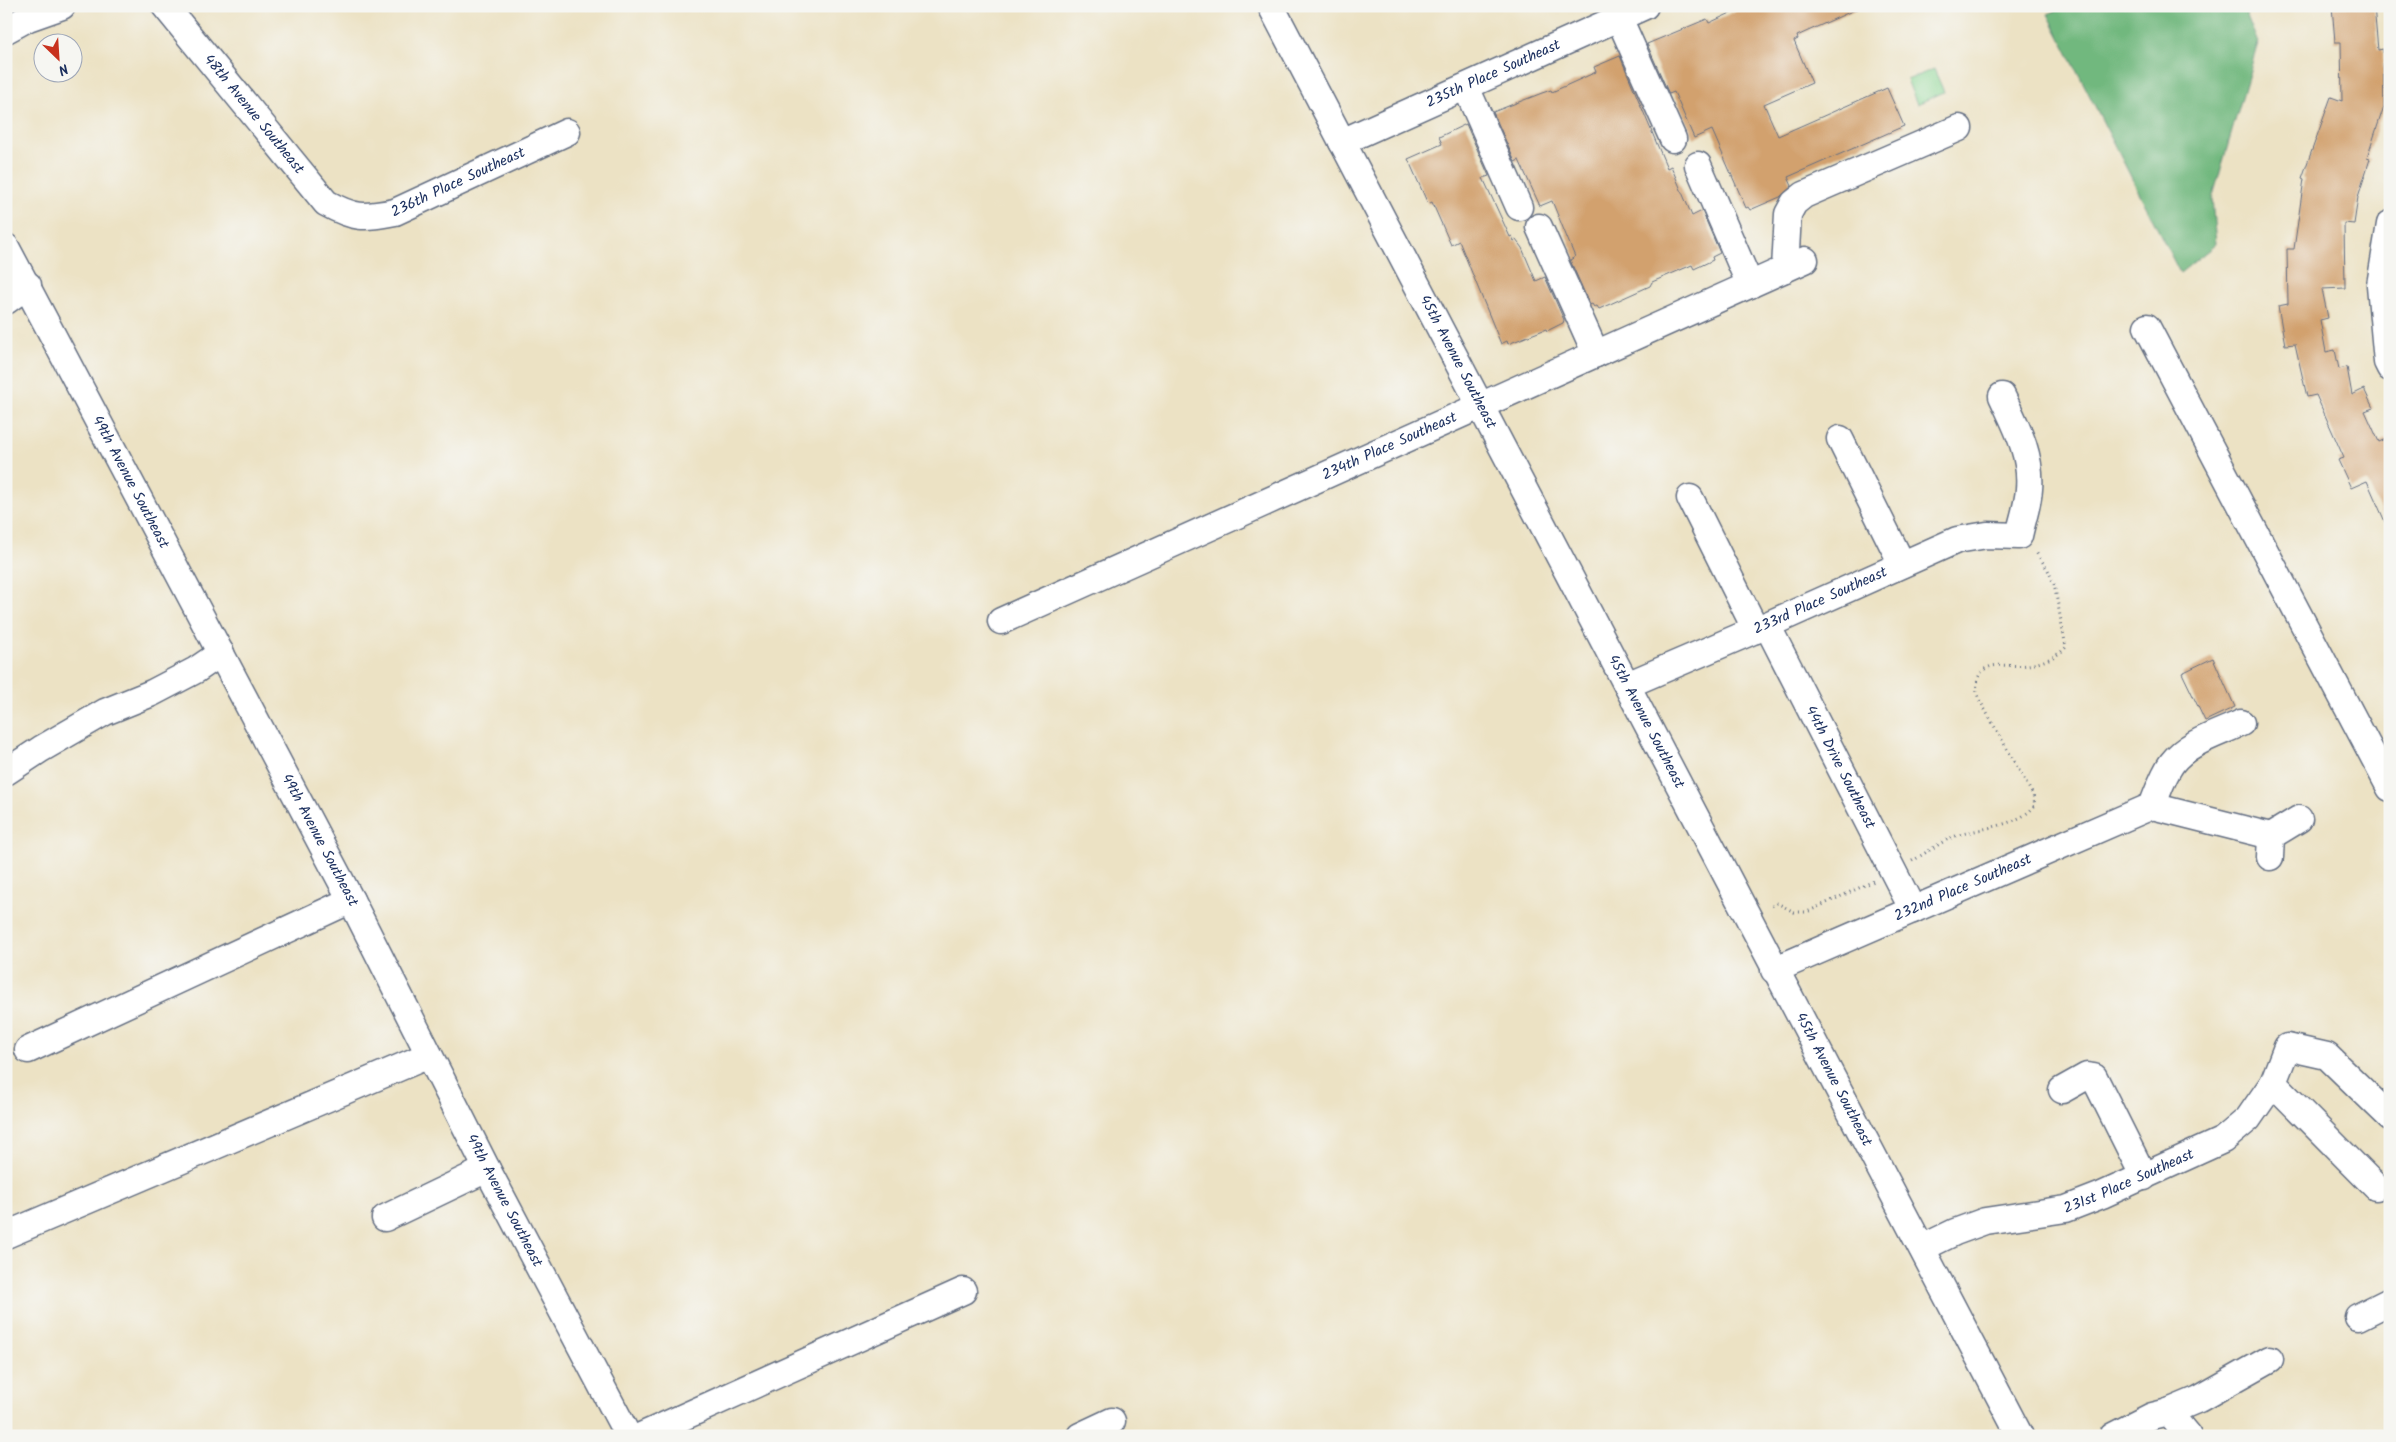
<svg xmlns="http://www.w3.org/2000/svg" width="2396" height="1442" viewBox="0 0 2396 1442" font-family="Kalam,sans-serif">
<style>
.green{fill:#8cd794;stroke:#548379}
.forest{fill:#71b87e;stroke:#46746e}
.building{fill:#d2a16e}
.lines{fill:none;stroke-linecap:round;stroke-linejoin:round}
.minor-casing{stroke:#646e82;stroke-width:29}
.path{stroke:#646e82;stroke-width:3;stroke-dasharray:1 4;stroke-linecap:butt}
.minor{stroke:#fff;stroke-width:26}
.labels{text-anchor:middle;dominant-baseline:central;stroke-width:4.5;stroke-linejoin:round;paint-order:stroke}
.street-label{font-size:15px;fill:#1b2f5e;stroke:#f6f6f2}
</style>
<rect width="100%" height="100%" fill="#f6f6f2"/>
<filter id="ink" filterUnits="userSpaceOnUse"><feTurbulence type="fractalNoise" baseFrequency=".02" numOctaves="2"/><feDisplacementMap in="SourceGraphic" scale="10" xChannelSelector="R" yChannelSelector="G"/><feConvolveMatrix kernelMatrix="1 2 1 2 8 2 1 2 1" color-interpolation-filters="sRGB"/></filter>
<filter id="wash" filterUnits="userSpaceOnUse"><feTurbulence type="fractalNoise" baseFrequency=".0096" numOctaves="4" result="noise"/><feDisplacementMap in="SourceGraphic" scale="20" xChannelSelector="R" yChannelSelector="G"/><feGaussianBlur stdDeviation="1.12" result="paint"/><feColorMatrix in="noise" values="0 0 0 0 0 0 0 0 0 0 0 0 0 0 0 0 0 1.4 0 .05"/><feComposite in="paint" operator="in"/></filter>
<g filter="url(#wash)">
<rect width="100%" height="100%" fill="#ece2c4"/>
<path class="green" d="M1934,69L1944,92L1917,104L1907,80Z"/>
<path class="forest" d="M2067,6H2243L2258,43L2212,199L2216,244L2180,273L2048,14Z"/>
<g id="blocks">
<g class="building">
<path d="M1746,6H1863L1797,36L1798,39L1794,41L1812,83L1764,104L1778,136L1887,88L1904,126L1788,177L1792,186L1780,197L1750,210L1748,207L1746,208L1712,130L1694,138L1674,92L1669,94L1647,44L1707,19L1709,23Z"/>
<path d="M2332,6H2374L2378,50L2383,49L2384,106L2367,158L2370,159L2358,197L2354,224L2344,223L2345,288L2322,289L2328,318L2320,320L2326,352L2335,350L2339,369L2347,367L2352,395L2364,389L2373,408L2365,411L2379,442L2390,437V533L2367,481L2351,488L2338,460L2344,458L2316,395L2307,397L2295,344L2285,345L2278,306L2288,304L2287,249H2294L2304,179L2302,178L2331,97L2342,101L2341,42H2335Z"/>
<path d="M1620,56L1667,168L1671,166L1692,216L1702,211L1720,253L1712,257L1713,260L1694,269L1692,265L1652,282L1650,286L1599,309L1597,306L1594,307L1592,304L1590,305L1570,260L1575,257L1552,201L1540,206L1519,160L1515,162L1493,112L1542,93L1551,90L1552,92L1596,72L1594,67Z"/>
<path d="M1466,124L1489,176L1483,178L1510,237L1512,236L1514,241L1516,240L1522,248L1536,281L1545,277L1564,320L1563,323L1547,331L1546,329L1508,344L1507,341L1501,344L1459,241L1451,245L1432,202L1428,204L1408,159L1442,144L1439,137Z"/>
<path d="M2213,658L2235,707L2205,721L2182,673Z"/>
</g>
</g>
</g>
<g filter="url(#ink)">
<use href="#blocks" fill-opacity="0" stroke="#646e82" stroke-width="1"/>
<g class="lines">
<g class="minor-casing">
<g id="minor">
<path id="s1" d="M165,6L326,203C355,219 363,218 395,212L567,132"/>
<path id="s2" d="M1271,6L2020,1436"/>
<path d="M1619,18L1673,139"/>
<path d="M6,30L28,18L62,6"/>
<path d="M1466,87L1519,207"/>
<path id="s3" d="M1342,142L1645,6"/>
<path d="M1698,165L1750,285"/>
<path d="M2390,224L2380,285L2387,362L2390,368"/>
<path d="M1539,227L1596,354"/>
<path id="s4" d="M6,247L351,900L487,1169L628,1436"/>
<path d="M1785,269L1788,214L1794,203L1804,195L1959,128"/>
<path d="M6,301L28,285"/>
<path d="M2147,327L2390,788"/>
<path d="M1840,439L1902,564"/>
<path d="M1690,498L1756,630"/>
<path id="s5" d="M1001,621L1805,260"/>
<path id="s6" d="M1767,625L1913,910"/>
<path id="s7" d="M1627,685L1767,625L1957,540L1987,535L2019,536C2022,521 2028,505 2029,489C2032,455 2016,426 2002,396"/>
<path d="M6,772L41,749L105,712L152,693L196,670L221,653"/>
<path d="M2152,806C2158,792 2163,775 2172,763C2188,742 2218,734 2241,723"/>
<path d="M2152,806L2271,836"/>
<path d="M2270,857L2271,836L2299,819"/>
<path id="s8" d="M1774,970L2152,806"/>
<path d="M28,1050L351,900"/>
<path d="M2273,1083L2376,1187"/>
<path d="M2062,1090L2087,1076L2094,1077L2144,1177"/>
<path d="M385,1218L487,1169"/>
<path d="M6,1235L429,1055"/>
<path id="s9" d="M1922,1248L1955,1232L1985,1221L2066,1209L2102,1195L2223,1140L2248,1119L2273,1083L2287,1047L2327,1056L2390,1117"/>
<path d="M2358,1317L2390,1301"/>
<path d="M2168,1412L2188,1436"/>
<path d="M641,1436L963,1291"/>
<path d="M1080,1436L1112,1421"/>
<path d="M2113,1436L2152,1416L2168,1412L2199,1399L2270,1359"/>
</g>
</g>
<g class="path">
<path d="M1912,861C1926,853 1939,843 1953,837C1976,828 2020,827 2035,805L2033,795L1979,699C1976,691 1976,687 1978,679C1984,658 2011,668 2027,665C2039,664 2058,657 2066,647L2054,584L2048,570L2035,551"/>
<path d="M1772,906L1777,903L1794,912H1807L1874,881"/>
</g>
<use href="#minor" class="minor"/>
</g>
</g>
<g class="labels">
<g class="street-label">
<text stroke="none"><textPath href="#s3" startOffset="166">235th Place Southeast</textPath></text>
<text stroke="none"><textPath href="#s1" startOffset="140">48th Avenue Southeast</textPath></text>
<text stroke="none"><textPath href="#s1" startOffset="396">236th Place Southeast</textPath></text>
<text stroke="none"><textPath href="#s2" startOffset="402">45th Avenue Southeast</textPath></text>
<text stroke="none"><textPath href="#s5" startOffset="426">234th Place Southeast</textPath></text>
<text stroke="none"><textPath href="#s4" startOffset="266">49th Avenue Southeast</textPath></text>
<text stroke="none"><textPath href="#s7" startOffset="211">233rd Place Southeast</textPath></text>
<text stroke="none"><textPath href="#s2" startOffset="808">45th Avenue Southeast</textPath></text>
<text stroke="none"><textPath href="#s6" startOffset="160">44th Drive Southeast</textPath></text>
<text stroke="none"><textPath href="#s4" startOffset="671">49th Avenue Southeast</textPath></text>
<text stroke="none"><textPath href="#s8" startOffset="206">232nd Place Southeast</textPath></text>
<text stroke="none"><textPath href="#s2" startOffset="1212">45th Avenue Southeast</textPath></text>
<text stroke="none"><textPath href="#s9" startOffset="219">231st Place Southeast</textPath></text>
<text stroke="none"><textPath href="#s4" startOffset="1076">49th Avenue Southeast</textPath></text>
</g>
</g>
<rect width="2396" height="1442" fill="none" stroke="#f6f6f2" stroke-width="25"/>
<g transform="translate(58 58) rotate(155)"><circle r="24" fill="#f6f6f2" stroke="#9ea6b7"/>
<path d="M0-4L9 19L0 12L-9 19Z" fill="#c8321e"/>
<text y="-8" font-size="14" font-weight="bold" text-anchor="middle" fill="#1b2f5e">N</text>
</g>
</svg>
